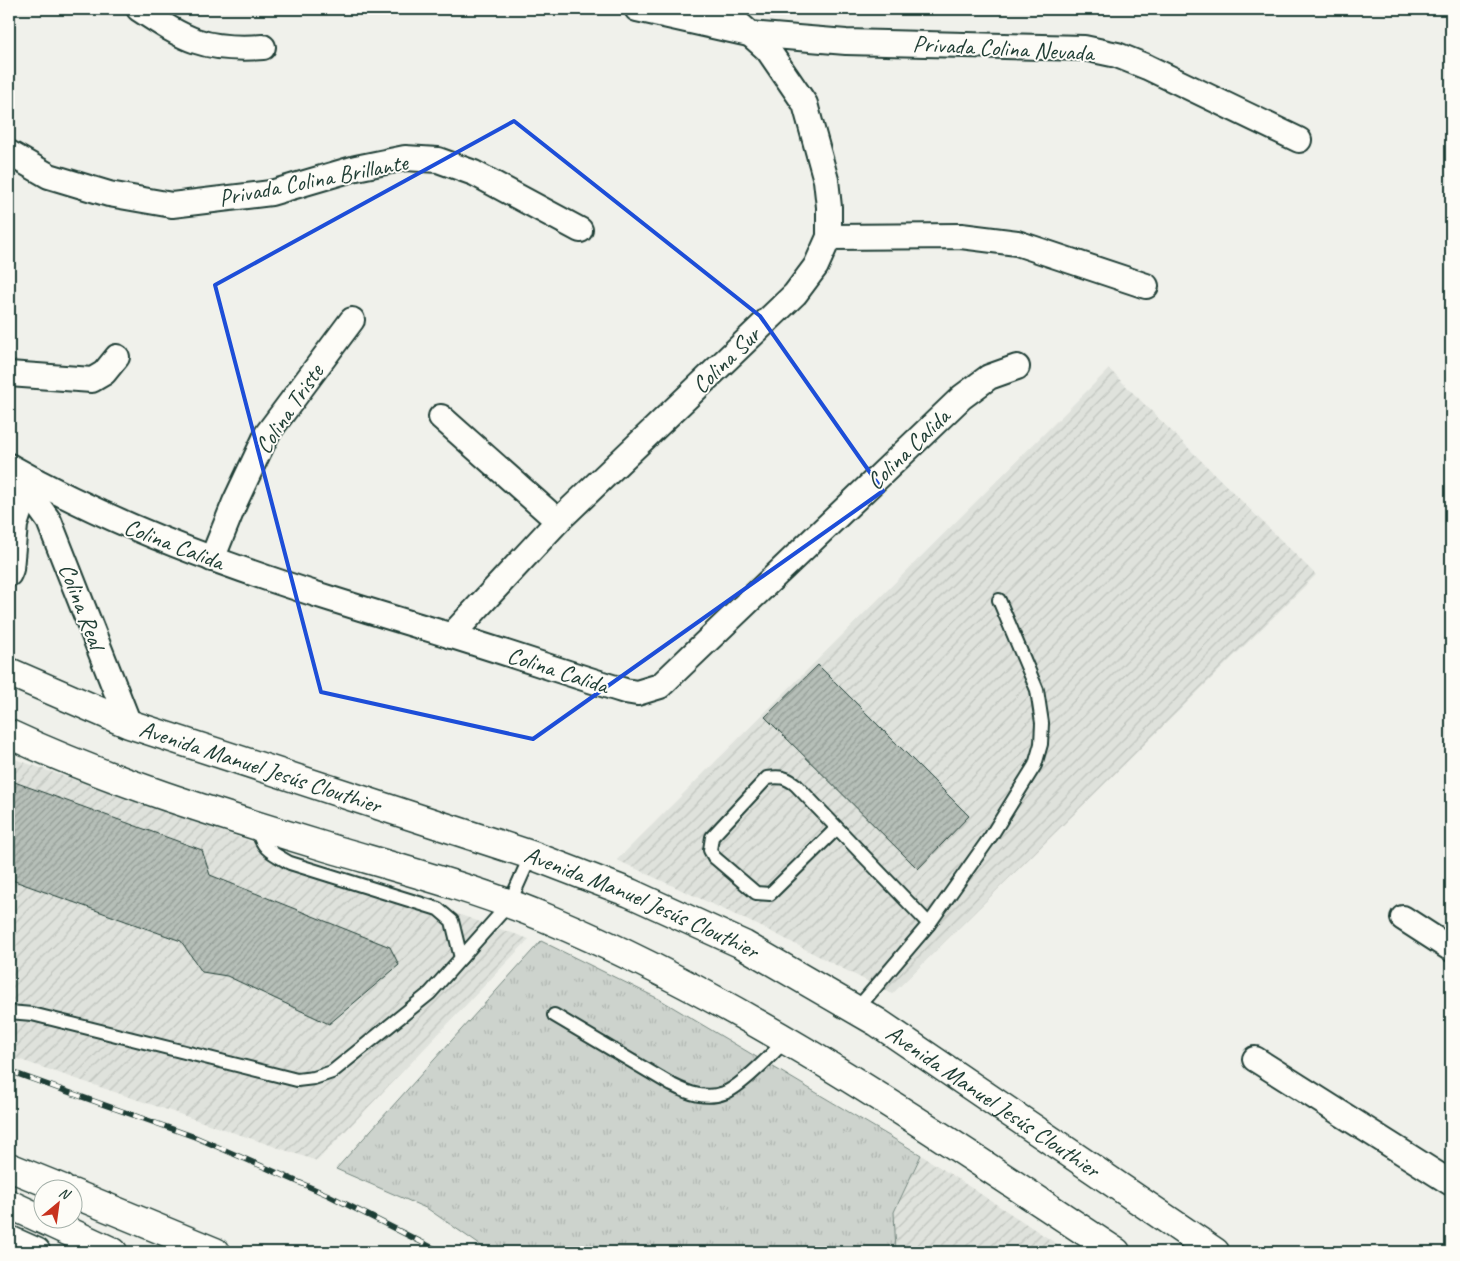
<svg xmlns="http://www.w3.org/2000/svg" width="1460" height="1261" viewBox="0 0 1460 1261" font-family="Caveat,sans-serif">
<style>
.industrial{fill:url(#industrial-furrows)}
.grass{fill:url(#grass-tufts);stroke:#768880}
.building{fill:url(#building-hatch);stroke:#1f3d34}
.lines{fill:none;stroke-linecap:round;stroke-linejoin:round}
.service-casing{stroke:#1f3d34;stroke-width:16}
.minor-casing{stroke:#1f3d34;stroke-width:28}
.tertiary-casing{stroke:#1f3d34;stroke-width:31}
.primary-casing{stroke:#1f3d34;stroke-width:31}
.motorway-casing{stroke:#1f3d34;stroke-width:31}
.service{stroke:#fdfcf7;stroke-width:12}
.minor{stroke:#fdfcf7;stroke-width:24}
.tertiary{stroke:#fdfcf7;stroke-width:28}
.primary{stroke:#fdfcf7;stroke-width:28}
.motorway{stroke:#fdfcf7;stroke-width:28}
.rail-casing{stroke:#1f3d34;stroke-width:5.5}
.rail{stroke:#fdfcf7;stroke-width:4;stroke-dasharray:11;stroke-linecap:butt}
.marked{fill:none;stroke:#1d4ed8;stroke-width:4;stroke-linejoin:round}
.labels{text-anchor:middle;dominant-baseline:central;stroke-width:4;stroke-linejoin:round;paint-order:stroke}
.street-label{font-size:24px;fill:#1f3d34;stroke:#fdfcf7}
</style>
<defs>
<pattern id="industrial-furrows" width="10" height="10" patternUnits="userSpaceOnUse" patternTransform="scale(1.25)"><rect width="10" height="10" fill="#dfe2dc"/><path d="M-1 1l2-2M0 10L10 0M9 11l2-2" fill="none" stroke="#bfc3bd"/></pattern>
<pattern id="grass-tufts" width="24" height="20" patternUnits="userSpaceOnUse" patternTransform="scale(1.25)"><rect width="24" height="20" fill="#cdd3cd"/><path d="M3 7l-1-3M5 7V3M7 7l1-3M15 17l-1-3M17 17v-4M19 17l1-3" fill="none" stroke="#b0b6b1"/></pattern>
<pattern id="building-hatch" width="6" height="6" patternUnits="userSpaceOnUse" patternTransform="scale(1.25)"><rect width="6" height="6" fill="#b6bfb8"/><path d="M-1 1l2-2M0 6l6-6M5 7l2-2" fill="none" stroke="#939c96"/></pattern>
</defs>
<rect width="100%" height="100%" fill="#f0f1eb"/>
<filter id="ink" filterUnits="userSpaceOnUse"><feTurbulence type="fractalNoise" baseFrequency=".02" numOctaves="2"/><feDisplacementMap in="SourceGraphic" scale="10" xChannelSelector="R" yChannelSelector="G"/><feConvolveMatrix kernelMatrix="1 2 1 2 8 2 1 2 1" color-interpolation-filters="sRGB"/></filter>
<g filter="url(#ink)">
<g class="industrial">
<path d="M1109,369L1316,575L892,994L768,930L617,860Z"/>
<path d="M9,757L529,939L317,1161L9,1056Z"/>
<path d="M921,1155L1069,1252H896L894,1212Z"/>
</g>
<path class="grass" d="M541,941L659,999L921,1155L894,1212L896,1252H490L428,1209L336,1169Z"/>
<g class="building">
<path d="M818,665L969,816L918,869L765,717Z"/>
<path d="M9,780L202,850L210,875L390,947L399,965L329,1024L227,976L202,972L181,941L9,879Z"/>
</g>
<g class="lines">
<g class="service-casing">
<g id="service">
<path d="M256,826C262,849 270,852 290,863L438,909L452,921L461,958"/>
<path d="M837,828L770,894L756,893L714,857L710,850L712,837L767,778C780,776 786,777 796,785L929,924"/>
<path d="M856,1010L929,924L991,836L1035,765L1041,744L1042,723L1037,690L999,600"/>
<path d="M9,1012L32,1014L297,1080L314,1078L332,1072L430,993L509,904L531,855"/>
<path d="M554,1015L672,1085C688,1093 706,1100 724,1093C739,1088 775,1052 786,1039"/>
</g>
</g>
<g class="minor-casing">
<g id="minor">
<path d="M139,9C186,40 204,51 263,47"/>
<path d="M637,9L749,34L846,42L1084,48L1117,55L1147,67L1299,140"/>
<path d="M9,153L49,176L109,194L172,205L271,193L356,168L405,158L438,160L474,173L580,230"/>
<path d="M829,237L961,236L1017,243L1146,286"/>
<path d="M9,374L92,380L104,373L117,357"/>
<path d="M441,417L558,521"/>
<path d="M9,466C148,545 296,589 449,635C508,653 566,673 625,691L637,693L660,686L962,397L989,377L1017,367"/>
<path d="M9,466L24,497L39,507L49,521L129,724"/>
<path d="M212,559L235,502L267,434L352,320"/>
<path d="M9,574L11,569L15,525L24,497"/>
<path d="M451,636L558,521L795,294L816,266L829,237V207L826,180L805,104L768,50L722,9"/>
<path d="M1403,918L1451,949"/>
<path d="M1255,1059L1451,1183"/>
</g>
</g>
<g class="tertiary-casing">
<g id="tertiary">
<path id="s1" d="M9,672L129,724L531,855L630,893L744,945L877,1022L1215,1252"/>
<path d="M9,734C109,781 217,814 323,846C397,868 474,888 546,918C751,1004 932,1131 1116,1252"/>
</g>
</g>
<g class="primary-casing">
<g id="primary">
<path d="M9,1167L61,1188"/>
<path d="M72,1193L215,1252"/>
</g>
</g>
<g class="motorway-casing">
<g id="motorway">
<path d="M9,1204L113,1252"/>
<path d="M9,1240L36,1252"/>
</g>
</g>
<use href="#service" class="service"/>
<use href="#minor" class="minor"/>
<use href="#tertiary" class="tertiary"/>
<use href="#primary" class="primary"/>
<use href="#motorway" class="motorway"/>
<g class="rail-casing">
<path id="rail" d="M9,1071L195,1137L328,1195L441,1252"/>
</g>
<use href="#rail" class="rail"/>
</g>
</g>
<path class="marked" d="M514,121L760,316L883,491L533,739L321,692L215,285Z"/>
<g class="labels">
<g class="street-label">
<text transform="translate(1003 48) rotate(3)">Privada Colina Nevada</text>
<text transform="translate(313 180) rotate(-11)">Privada Colina Brillante</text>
<text transform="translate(726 360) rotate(-44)">Colina Sur</text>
<text transform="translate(289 409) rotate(-56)">Colina Triste</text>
<text transform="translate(908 449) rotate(-44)">Colina Calida</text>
<text transform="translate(174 544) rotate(21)">Colina Calida</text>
<text transform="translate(82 606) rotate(69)">Colina Real</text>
<text transform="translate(558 670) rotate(18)">Colina Calida</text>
<text stroke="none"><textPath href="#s1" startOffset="269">Avenida Manuel Jesús Clouthier</textPath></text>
<text stroke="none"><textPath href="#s1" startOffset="674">Avenida Manuel Jesús Clouthier</textPath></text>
<text stroke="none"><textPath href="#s1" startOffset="1079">Avenida Manuel Jesús Clouthier</textPath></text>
</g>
</g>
<rect width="1460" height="1261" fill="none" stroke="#fdfcf7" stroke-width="30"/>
<rect x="15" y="15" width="1430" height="1231" fill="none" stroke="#1f3d34" stroke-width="2" filter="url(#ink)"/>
<g transform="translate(58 1204) rotate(29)"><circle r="24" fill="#fdfcf7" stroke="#a4b0a9"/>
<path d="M0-4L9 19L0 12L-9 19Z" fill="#c8321e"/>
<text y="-8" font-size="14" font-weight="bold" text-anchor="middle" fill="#1f3d34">N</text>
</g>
</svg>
